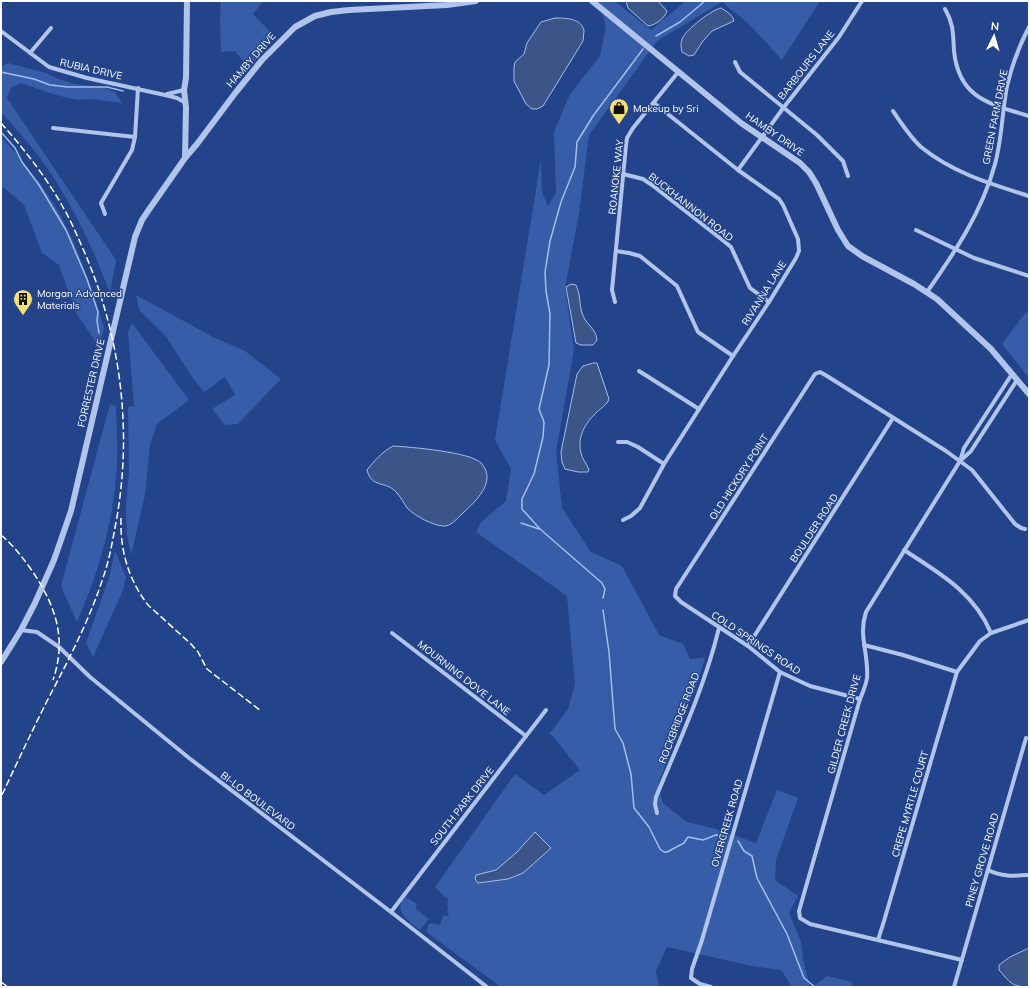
<svg xmlns="http://www.w3.org/2000/svg" width="1030" height="988" viewBox="0 0 1030 988" font-family="Mulish,sans-serif">
<style>
.green{fill:#375da8}
.water{fill:#3c5589;stroke:#a5bdec}
.lines{fill:none;stroke-linecap:round;stroke-linejoin:round}
.stream{stroke:#a5bdec;stroke-width:1.5}
.minor{stroke:#b1c4eb;stroke-width:4}
.tertiary{stroke:#b1c4eb;stroke-width:6}
.rail{stroke:#fff;stroke-width:1.5;stroke-dasharray:7 3;stroke-linecap:butt}
.labels{text-anchor:middle;dominant-baseline:central;stroke-width:3;stroke-linejoin:round;paint-order:stroke}
.street-label{font-size:10px;fill:#fff;stroke:#23448b}
.poi-label{font-size:10px;fill:#fff;stroke:#23448b;text-anchor:start}
</style>
<rect width="100%" height="100%" fill="#23448b"/>
<g class="green">
<path d="M221,1H263L253,14L275,37L249,68L235,51L221,52L220,23Z"/>
<path d="M599,1H614L651,30L686,1H820L782,60L749,24L722,2L657,41L589,135L579,213L565,288L574,350L556,451L562,508L591,552L622,566L659,635L683,644L690,659L705,658L699,678L658,785L663,803L687,822L716,829L756,843L777,790L798,798L776,860L775,880L798,896L789,913L801,942L803,960L810,987H792L781,970L752,966L667,947L656,971L659,987H501L429,934L427,931L428,925L430,923L440,925L443,916H449L447,910L449,907L447,905L448,899C443,896 440,891 435,887L515,774L544,795L580,770L550,733L568,709L575,684L567,596L476,532L481,522L506,501L511,469L495,440L541,159L542,192L548,206L556,193L554,132L570,94L600,56L606,27Z"/>
<path d="M8,63L46,73L56,78L74,84L102,87L115,92L122,103L92,99L77,100L56,95L21,83L11,88L7,98L116,260L110,293C90,240 65,188 29,144C20,133 10,122 1,112V67Z"/>
<path d="M1,137L14,151L40,183L57,209L72,238L85,271L104,327L100,348L76,313L59,265L42,253L24,205L3,187L1,188Z"/>
<path d="M136,295L213,337L245,351L281,379L238,424L225,425L212,409L235,395L225,377L204,392L194,380L165,335L139,310Z"/>
<path d="M1026,312L1029,313V378L1002,344Z"/>
<path d="M132,323L189,400L157,424L150,445L145,495L131,555L127,535L126,505L129,472L128,407L134,406L128,332Z"/>
<path d="M110,404L116,406C116,425 118,444 117,462C115,517 99,572 77,622L61,586Z"/>
<path d="M115,551L126,577L123,590L93,657L86,643L109,578Z"/>
<path d="M406,897L417,904L415,908L429,919L420,930C410,922 391,910 406,897Z"/>
<path d="M827,976L852,982V987H813Z"/>
</g>
<g class="water">
<path d="M626,1H658L667,11C665,18 656,25 648,26L628,8Z"/>
<path d="M721,8C726,11 733,15 734,21L712,31L703,41L694,55L689,56L682,52C681,47 680,42 683,37C687,29 713,9 721,8Z"/>
<path d="M555,18C565,18 582,18 584,31C584,34 583,38 583,41L543,106L537,109H532L526,104L514,81V67L515,62L524,54L527,43L541,22Z"/>
<path d="M571,284L576,285C581,296 579,303 582,313C585,324 596,328 597,340L593,345H581L576,343L566,287Z"/>
<path d="M593,363H597L609,399C607,405 601,408 597,412C585,423 577,437 581,453C582,459 587,464 589,470L588,472H578L565,469L562,462L561,452L577,374L583,366Z"/>
<path d="M393,446C410,447 471,452 481,463C498,481 475,502 463,513C457,518 451,527 443,526C432,525 417,517 408,509C404,504 401,497 396,492C385,480 372,489 367,470C374,461 382,452 393,446Z"/>
<path d="M535,832L551,848L523,873L508,879L478,883L475,879L476,875L496,870L516,853Z"/>
<path d="M1029,948V987C1011,987 1010,982 999,970V965L1010,957Z"/>
</g>
<g class="lines">
<g class="stream">
<path d="M656,36L680,22L705,1"/>
<path d="M1,72L34,79L50,85L68,87H107L123,91"/>
<path d="M1,132L15,148L22,162L39,185L66,230L87,279L98,312L97,321L99,333"/>
<path d="M521,523L539,529"/>
<path d="M603,598L605,589L602,583L540,529L522,509V499L534,474L543,437L544,422L539,409L549,365L550,314L546,291L545,272L550,241L561,202L575,167L577,142L593,116L643,49"/>
<path d="M603,610L609,652L615,729L623,743L631,774L634,808L649,827L660,849L664,852H667L684,843L688,837L703,840L716,835L725,836"/>
<path d="M738,841L744,851L752,856L757,878L787,934L804,978L815,987"/>
</g>
<g class="minor">
<path d="M945,9C954,24 953,35 954,51C959,99 990,104 1029,116"/>
<path d="M1,31L49,67L87,78L165,95L177,98L184,102"/>
<path d="M30,53L51,28"/>
<path d="M735,62L740,72L817,135L843,161L848,176"/>
<path d="M167,94L184,90"/>
<path d="M893,111C901,123 910,137 921,147C953,173 991,184 1029,196"/>
<path d="M53,128L135,137"/>
<path d="M738,170L784,107L839,37L862,1"/>
<path d="M623,174L643,179L652,185L725,242L731,247L750,288L769,302"/>
<path d="M105,214L101,203L132,150L135,137L138,88"/>
<path d="M916,230L974,258L1029,276"/>
<path d="M616,251L629,253L640,256L677,286L698,332L733,356"/>
<path d="M927,292C955,252 982,212 995,164C1002,139 1002,112 1007,86C1012,65 1019,46 1029,27"/>
<path d="M615,302L612,290L626,145L627,138L633,128L679,71"/>
<path d="M639,371L699,409"/>
<path d="M618,442H627L638,447L664,464"/>
<path d="M960,461L971,451L1017,380"/>
<path d="M623,520L631,516L640,508L664,464L733,356L769,302L796,258L799,251L798,239L783,205L779,199L738,170L654,103"/>
<path d="M904,550C939,573 974,592 991,633"/>
<path d="M21,630L37,632L59,647L90,677L189,758L391,912L487,987"/>
<path d="M392,633L526,736"/>
<path d="M864,645L903,655L957,672"/>
<path d="M748,646L893,418"/>
<path d="M860,699L810,686L780,672L748,646L681,602L675,596L676,589L815,374L820,372L827,376L946,451L972,470L1015,524L1021,528L1025,529"/>
<path d="M657,813L655,804L656,797C679,742 705,686 719,628"/>
<path d="M988,870C1002,877 1014,876 1029,875"/>
<path d="M391,912L546,710"/>
<path d="M878,940L884,921L957,672L980,641L991,633L1029,620"/>
<path d="M962,960L810,924L800,918L799,911L860,699C863,692 866,685 867,678C869,654 858,636 866,612L960,461L964,448L1012,374"/>
<path d="M711,987L700,984L691,978L692,969L702,940L780,672"/>
<path d="M954,987L1026,738"/>
</g>
<g class="tertiary">
<path d="M592,1L741,123L800,163L809,172L816,183L838,230L848,246L862,256L914,284L937,299L991,349L1029,394"/>
<path d="M185,158L186,107L184,90L186,78L187,1"/>
<path d="M1,662L21,630L35,603L54,560L71,511L135,237L142,220L148,211L185,158L197,144L236,92L262,60L295,27L315,16L331,12L349,10L447,5L476,1"/>
</g>
<g class="rail">
<path d="M1,123C24,149 47,178 64,209C70,219 75,231 80,242C119,328 133,423 117,517C113,538 110,558 103,578C89,621 68,661 47,701C31,733 16,765 1,797"/>
<path d="M121,518C120,550 128,579 148,605L191,644L198,652L207,669L261,711"/>
<path d="M1,535C14,546 23,558 33,572C56,607 67,639 53,680"/>
<path d="M1,982L8,987"/>
</g>
</g>
<defs>
<g id="shop-pin" transform="scale(1)"><path d="M0 17L-7.5 6A9.5 9.5 0 1 1 7.5 6Z" fill="#f6df73" stroke="#23448b"/><path d="M-5-2.5h2.3a2.7 3.5 0 0 1 5.4 0H5L5.5 6h-11ZM-1.5-2.5h3a1.5 2.3 0 0 0-3 0Z" fill="#111"/></g>
<g id="building-pin" transform="scale(1)"><path d="M0 17L-7.5 6A9.5 9.5 0 1 1 7.5 6Z" fill="#f6df73" stroke="#23448b"/><path d="M-4-6H4V6H1V3H-1V6H-4ZM-2.5-4.3h1.7v1.8h-1.7ZM.8-4.3h1.7v1.8H.8ZM-2.5-1h1.7V.8h-1.7ZM.8-1h1.7V.8H.8Z" fill="#111"/></g>
</defs>
<g fill-rule="evenodd">
<use href="#shop-pin" x="619" y="108"/>
<use href="#building-pin" x="23" y="299"/>
</g>
<g class="labels">
<g class="street-label">
<text transform="translate(251 60) rotate(-49)">HAMBY DRIVE</text>
<text transform="translate(806 65) rotate(-52)">BARBOURS LANE</text>
<text transform="translate(91 69) rotate(13)">RUBIA DRIVE</text>
<text transform="translate(995 117) rotate(-79)">GREEN FARM DRIVE</text>
<text transform="translate(775 134) rotate(35)">HAMBY DRIVE</text>
<text transform="translate(616 177) rotate(-84)">ROANOKE WAY</text>
<text transform="translate(691 207) rotate(38)">BUCKHANNON ROAD</text>
<text transform="translate(764 293) rotate(-58)">RIVANNA LANE</text>
<text transform="translate(91 383) rotate(-77)">FORRESTER DRIVE</text>
<text transform="translate(739 477) rotate(-57)">OLD HICKORY POINT</text>
<text transform="translate(814 528) rotate(-57)">BOULDER ROAD</text>
<text transform="translate(756 643) rotate(34)">COLD SPRINGS ROAD</text>
<text transform="translate(464 678) rotate(38)">MOURNING DOVE LANE</text>
<text transform="translate(679 718) rotate(-69)">ROCKBRIDGE ROAD</text>
<text transform="translate(844 724) rotate(-75)">GILDER CREEK DRIVE</text>
<text transform="translate(258 801) rotate(37)">BI-LO BOULEVARD</text>
<text transform="translate(910 804) rotate(-74)">CREPE MYRTLE COURT</text>
<text transform="translate(462 806) rotate(-52)">SOUTH PARK DRIVE</text>
<text transform="translate(727 823) rotate(-74)">OVERCREEK ROAD</text>
<text transform="translate(982 860) rotate(-74)">PINEY GROVE ROAD</text>
</g>
<g class="poi-label">
<text x="633" y="108">Makeup by Sri</text>
<text x="37" y="293">Morgan Advanced<tspan x="37" dy="12">Materials</tspan></text>
</g>
</g>
<rect width="1030" height="988" fill="none" stroke="#ffffff" stroke-width="4"/>
<g transform="translate(994 36) rotate(5)" stroke="#23448b" stroke-width="3" paint-order="stroke">
<path d="M0-3L7 15L0 10L-7 15Z" fill="#ffffff"/>
<text y="-6" font-size="11" font-weight="bold" text-anchor="middle" fill="#ffffff">N</text>
</g>
</svg>
